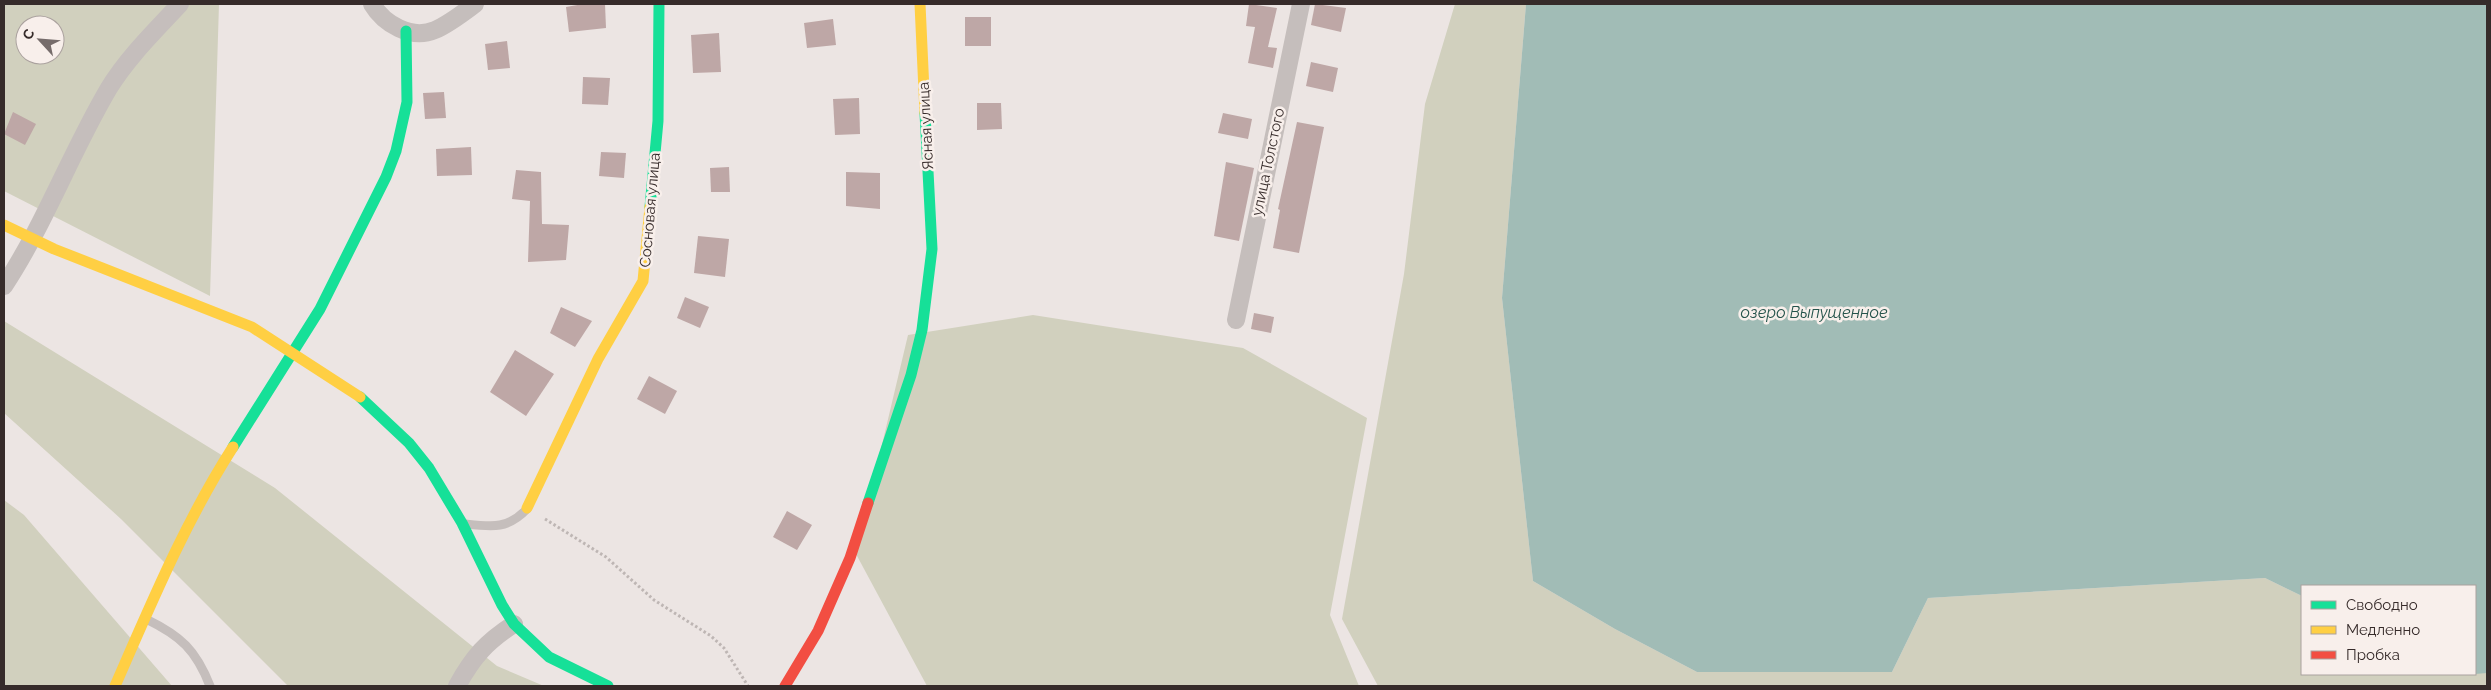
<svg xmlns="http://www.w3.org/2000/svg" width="2491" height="690" viewBox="0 0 2491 690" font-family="Raleway,sans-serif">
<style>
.green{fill:#d1d0be;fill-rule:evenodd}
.water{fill:#a1bcb6}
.building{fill:#bea7a6}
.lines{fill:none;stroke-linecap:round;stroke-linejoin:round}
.path{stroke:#beb6b4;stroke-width:3;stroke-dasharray:2.5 2.5;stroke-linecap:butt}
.lane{stroke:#c5bebc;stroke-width:9}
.street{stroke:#c5bebc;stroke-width:18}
.fast{stroke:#16e098;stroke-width:11}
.slow{stroke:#ffcf43;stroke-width:11}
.jam{stroke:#f24e42;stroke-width:11}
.labels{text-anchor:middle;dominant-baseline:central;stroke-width:5;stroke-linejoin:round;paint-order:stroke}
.street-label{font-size:15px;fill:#362b2a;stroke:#f8efeb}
.water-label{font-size:16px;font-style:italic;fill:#24534b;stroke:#f8efeb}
</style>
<rect width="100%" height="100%" fill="#ece5e3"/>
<g class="green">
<path d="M4,4H219L210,296L4,191ZM25,25H55V55H25Z"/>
<path d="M1455,4H1526L1502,298L1533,581L1615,629L1697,672H1892L1928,598L2265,578L2302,596V674L2487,673V686H1378L1342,619L1404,274L1425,104Z"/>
<path d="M1033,315L1243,348L1367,418L1330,615L1359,686H927L856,554L908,335Z"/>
<path d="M4,321L275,488L497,666L544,686H288L121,519L4,413Z"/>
<path d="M4,500L24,515L172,686H4Z"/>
</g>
<path class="water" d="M1526,4H2487V673L2475,674V586H2302V596L2265,578L1928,598L1892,672H1697L1615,629L1533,581L1502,298Z"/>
<g class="building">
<path d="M583,4H605L606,28L569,32L566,7Z"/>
<path d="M1249,4L1277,8L1268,47L1277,48L1273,68L1248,63L1255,27L1246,26Z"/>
<path d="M1315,4L1346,8L1341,32L1311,25Z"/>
<rect x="965" y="17" width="26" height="29"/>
<path d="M833,19L836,45L807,48L804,23Z"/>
<path d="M719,33L721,72L693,73L691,35Z"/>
<path d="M507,41L510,68L488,70L485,44Z"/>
<path d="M1311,62L1338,68L1333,92L1306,86Z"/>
<path d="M583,77L610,78L608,105L582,104Z"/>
<path d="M444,92L446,118L425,119L423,93Z"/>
<path d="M859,98L860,134L835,135L833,99Z"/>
<path d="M977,103H1001L1002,129L977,130Z"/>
<path d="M13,112L36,124L25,145L4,134Z"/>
<path d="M1223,113L1252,119L1248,139L1218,133Z"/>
<path d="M1297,122L1324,127L1299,253L1273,248L1280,210L1278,209Z"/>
<path d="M471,147L472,175L437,176L436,149Z"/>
<path d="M601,152L626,153L624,178L599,176Z"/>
<path d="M1226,162L1254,168L1239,241L1214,236Z"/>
<path d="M729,167L730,192H711L710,168Z"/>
<path d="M516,170L541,172L542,224L569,225L566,260L528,262L530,201L512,199Z"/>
<path d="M846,172L880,173V209L846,206Z"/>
<path d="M698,236L729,239L725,277L694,273Z"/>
<path d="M685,297L709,307L700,328L677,318Z"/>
<path d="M561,307L592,321L575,347L550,333Z"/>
<path d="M1254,313L1274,317L1271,333L1251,329Z"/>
<path d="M515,350L554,374L526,416L490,392Z"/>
<path d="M649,376L677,391L665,414L637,399Z"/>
<path d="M787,511L812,525L797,550L773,537Z"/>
</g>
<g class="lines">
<path class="path" d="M545,519L606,557L654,600L711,636L724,648L748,686"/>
<g class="lane">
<path d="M466,524C493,527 508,529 527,509"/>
<path d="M146,619C181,636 196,650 210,686"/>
</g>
<g class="street">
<path d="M372,4C384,24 411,40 435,30C449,24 463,13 475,4"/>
<path d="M4,286C45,224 71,152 109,88C128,57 155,31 180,4"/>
<path d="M1236,320L1301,4"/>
<path d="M457,686C473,657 486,642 514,624"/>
</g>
<g class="fast">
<path d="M650,207L658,121L659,4"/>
<path d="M360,397L409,443L429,468L462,523L502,605L514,624L549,657L608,686"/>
<path d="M233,447L320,309L386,177L396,151L407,102L406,31"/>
<path d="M868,503L911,375L922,330L932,249L925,113"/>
</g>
<g class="slow">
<path d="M920,4L925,113"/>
<path d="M4,225L54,249L252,327L360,397"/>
<path d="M527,508L598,359L643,281L650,207"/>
<path d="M115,686C151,604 185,522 233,447"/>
</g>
<path class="jam" d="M785,686L818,631L850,558L868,503"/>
</g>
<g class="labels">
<g class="street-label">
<text transform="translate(926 126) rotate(-93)">Ясная улица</text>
<text transform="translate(1268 162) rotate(-78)">улица Толстого</text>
<text transform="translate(650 210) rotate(-85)">Сосновая улица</text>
</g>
<g class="water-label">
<text x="1814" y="312">озеро Выпущенное</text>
</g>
</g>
<rect width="2491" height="690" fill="none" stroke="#362b2a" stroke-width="10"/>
<rect x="2301" y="585" width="175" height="90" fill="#f8efeb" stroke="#aaa19e"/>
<rect x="2311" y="601" width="25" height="8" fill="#16e098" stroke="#aaa19e"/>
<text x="2346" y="610" font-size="15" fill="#362b2a">Свободно</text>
<rect x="2311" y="626" width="25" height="8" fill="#ffcf43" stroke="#aaa19e"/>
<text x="2346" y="635" font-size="15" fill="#362b2a">Медленно</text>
<rect x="2311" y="651" width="25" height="8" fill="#f24e42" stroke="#aaa19e"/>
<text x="2346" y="660" font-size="15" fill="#362b2a">Пробка</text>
<g transform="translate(40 40) rotate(296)"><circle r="24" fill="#f8efeb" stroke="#aaa19e"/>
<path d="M0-4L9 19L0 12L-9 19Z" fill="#766c6b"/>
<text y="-8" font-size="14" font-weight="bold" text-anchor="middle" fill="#362b2a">С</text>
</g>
</svg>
